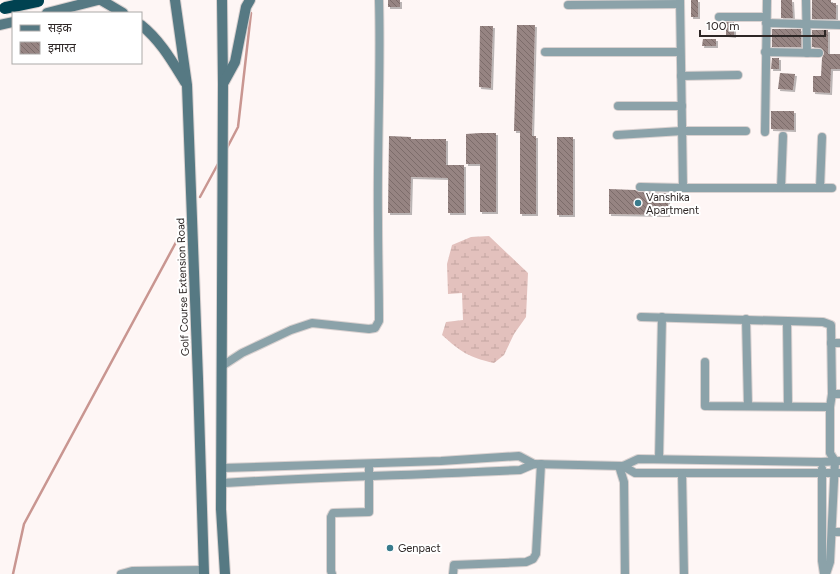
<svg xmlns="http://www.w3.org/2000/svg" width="840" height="574" viewBox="0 0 840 574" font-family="Figtree,'Noto Sans Devanagari',sans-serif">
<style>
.wetland{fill:url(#wetland-marsh)}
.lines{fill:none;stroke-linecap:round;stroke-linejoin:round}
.stream{stroke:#c99691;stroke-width:2.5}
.building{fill:url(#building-back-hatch);filter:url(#shadow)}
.street-casing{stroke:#d9d1d0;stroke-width:10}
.secondary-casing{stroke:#d9d1d0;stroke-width:12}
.street{stroke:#8ba2a9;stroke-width:8}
.secondary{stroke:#567983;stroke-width:10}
.highway-bridge-casing{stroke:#d9d1d0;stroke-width:14;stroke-linecap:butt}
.highway-bridge{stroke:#014251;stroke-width:12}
.poi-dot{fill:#397b8c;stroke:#fff;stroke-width:1.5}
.labels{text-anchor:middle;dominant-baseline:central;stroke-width:4;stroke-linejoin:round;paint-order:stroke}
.poi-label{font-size:11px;fill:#2e2726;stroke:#fff;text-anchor:start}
.street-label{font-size:11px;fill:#2e2726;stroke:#fff}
</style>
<defs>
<pattern id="wetland-marsh" width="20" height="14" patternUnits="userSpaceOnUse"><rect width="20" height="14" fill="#e3c1bd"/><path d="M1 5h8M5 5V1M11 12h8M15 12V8" fill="none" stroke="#c3a6a2"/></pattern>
<pattern id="building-back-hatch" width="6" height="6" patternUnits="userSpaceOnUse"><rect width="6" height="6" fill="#968482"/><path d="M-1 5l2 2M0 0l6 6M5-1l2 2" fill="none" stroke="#7b6c6a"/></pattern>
<filter id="shadow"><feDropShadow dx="2" dy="2" stdDeviation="0" flood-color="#0004"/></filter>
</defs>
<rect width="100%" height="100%" fill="#fef6f5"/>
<path class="wetland" d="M489,236L528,273L526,317L514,334L504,355L494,363C468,357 461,352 442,335L446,322L463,320L462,293L448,294L447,264L452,245L471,237Z"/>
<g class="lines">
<g class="stream">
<path d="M227,148L238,127L251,13"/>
<path d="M200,197L219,162"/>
<path d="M13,574L24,524L188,220"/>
</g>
</g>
<g class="building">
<rect x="388" y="0" width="12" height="7"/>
<rect x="691" y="0" width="7" height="17"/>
<path d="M781,0H792L793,18H781Z"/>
<path d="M812,0H831V3H836V19H812Z"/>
<path d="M726,22H734V36L726,35Z"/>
<path d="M517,25H535L532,136H536V214H520V131H514Z"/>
<path d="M480,26H493L491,88L479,87Z"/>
<rect x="772" y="29" width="29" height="18"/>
<path d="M812,30H828V54H840V69H831L830,93L813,92V76H821L822,58L824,53L821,48L812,47Z"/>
<path d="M703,39H716V46H702Z"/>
<path d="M772,58H779V69H771Z"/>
<path d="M780,73L795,74L793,90L778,89Z"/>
<path d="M771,111H794V130L771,129Z"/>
<path d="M480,133H496V212H480V164H466V134Z"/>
<path d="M389,136L411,137V139H446V165H464V213H448V178L411,177L410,213H388Z"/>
<rect x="557" y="137" width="16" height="78"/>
<path d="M609,189L635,190L640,192L668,193V215L609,214Z"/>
</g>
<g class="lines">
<g class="street-casing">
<g id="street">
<path d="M680,0L683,188"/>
<path d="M806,0L807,53"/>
<path d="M568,5L680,4"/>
<path d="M719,17H766"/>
<path d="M766,23L840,25"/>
<path d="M545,52H680"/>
<path d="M765,52L819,53"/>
<path d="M681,76L738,75"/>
<path d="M618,106H682"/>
<path d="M765,132L767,0"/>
<path d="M617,135L682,131H746"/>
<path d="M640,187L683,188H832"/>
<path d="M781,188L783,136"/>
<path d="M820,188L822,137"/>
<path d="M641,317L823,322L831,325L832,394L830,407V453L835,461L830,562L826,574"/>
<path d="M746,319L748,406"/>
<path d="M787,321L788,406"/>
<path d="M831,343H840"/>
<path d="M705,362V406L830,407"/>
<path d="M222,366L242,353L291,330L312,323L369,329L375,328L379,321C379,287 378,254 378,220C377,147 381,73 379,0"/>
<path d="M832,394H840"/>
<path d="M659,459L662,317"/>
<path d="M619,466L624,482L625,574"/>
<path d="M623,466L635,473H840"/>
<path d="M222,468L441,461L519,456L534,464"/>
<path d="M822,469V561L824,574"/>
<path d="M682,473L684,574"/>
<path d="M222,483C321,477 421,475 520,470L534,464L623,466L638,459L822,462L840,461"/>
<path d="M832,532H840"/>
<path d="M121,574L132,571L203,570"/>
<path d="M332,574L331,571V517L333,513L369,512V464"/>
<path d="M453,574L454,565L526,562L533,559L536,554L541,464"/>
</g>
</g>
<g class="secondary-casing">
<g id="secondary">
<path d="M101,0L123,13"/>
<path d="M175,0L187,85L198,379L204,574"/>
<path d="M222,0L223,84L221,509L225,574"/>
<path d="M47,13L98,0"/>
<path d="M0,25L13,22"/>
<path d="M141,25C160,40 172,61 185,82"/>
<path d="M224,82L235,62L246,7L250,0"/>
</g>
</g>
<use href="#street" class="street"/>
<use href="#secondary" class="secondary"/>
<g class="highway-bridge-casing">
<path id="highway-bridge" d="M5,8L38,1"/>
</g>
<use href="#highway-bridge" class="highway-bridge"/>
</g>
<g class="poi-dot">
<circle cx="638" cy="203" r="4"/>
<circle cx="390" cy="548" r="4"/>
</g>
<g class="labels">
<g class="poi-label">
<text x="646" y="197">Vanshika<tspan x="646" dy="13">Apartment</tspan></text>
<text x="398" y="548">Genpact</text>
</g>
<g class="street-label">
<text transform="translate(183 287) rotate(-92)">Golf Course Extension Road</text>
</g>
</g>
<rect x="12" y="12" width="130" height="52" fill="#ffffff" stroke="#aba9a8"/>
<rect x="20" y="25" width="20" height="6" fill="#567983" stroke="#aba9a8"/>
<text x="48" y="32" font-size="12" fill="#2e2726">सड़क</text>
<rect x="20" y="42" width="20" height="12" fill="url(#building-back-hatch)" stroke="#aba9a8"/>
<text x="48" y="52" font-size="12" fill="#2e2726">इमारत</text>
<path d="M700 30v6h125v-6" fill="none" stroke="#2e2726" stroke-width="2"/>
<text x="706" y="30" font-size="12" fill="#2e2726" stroke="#ffffff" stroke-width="3" paint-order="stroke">100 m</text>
</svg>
